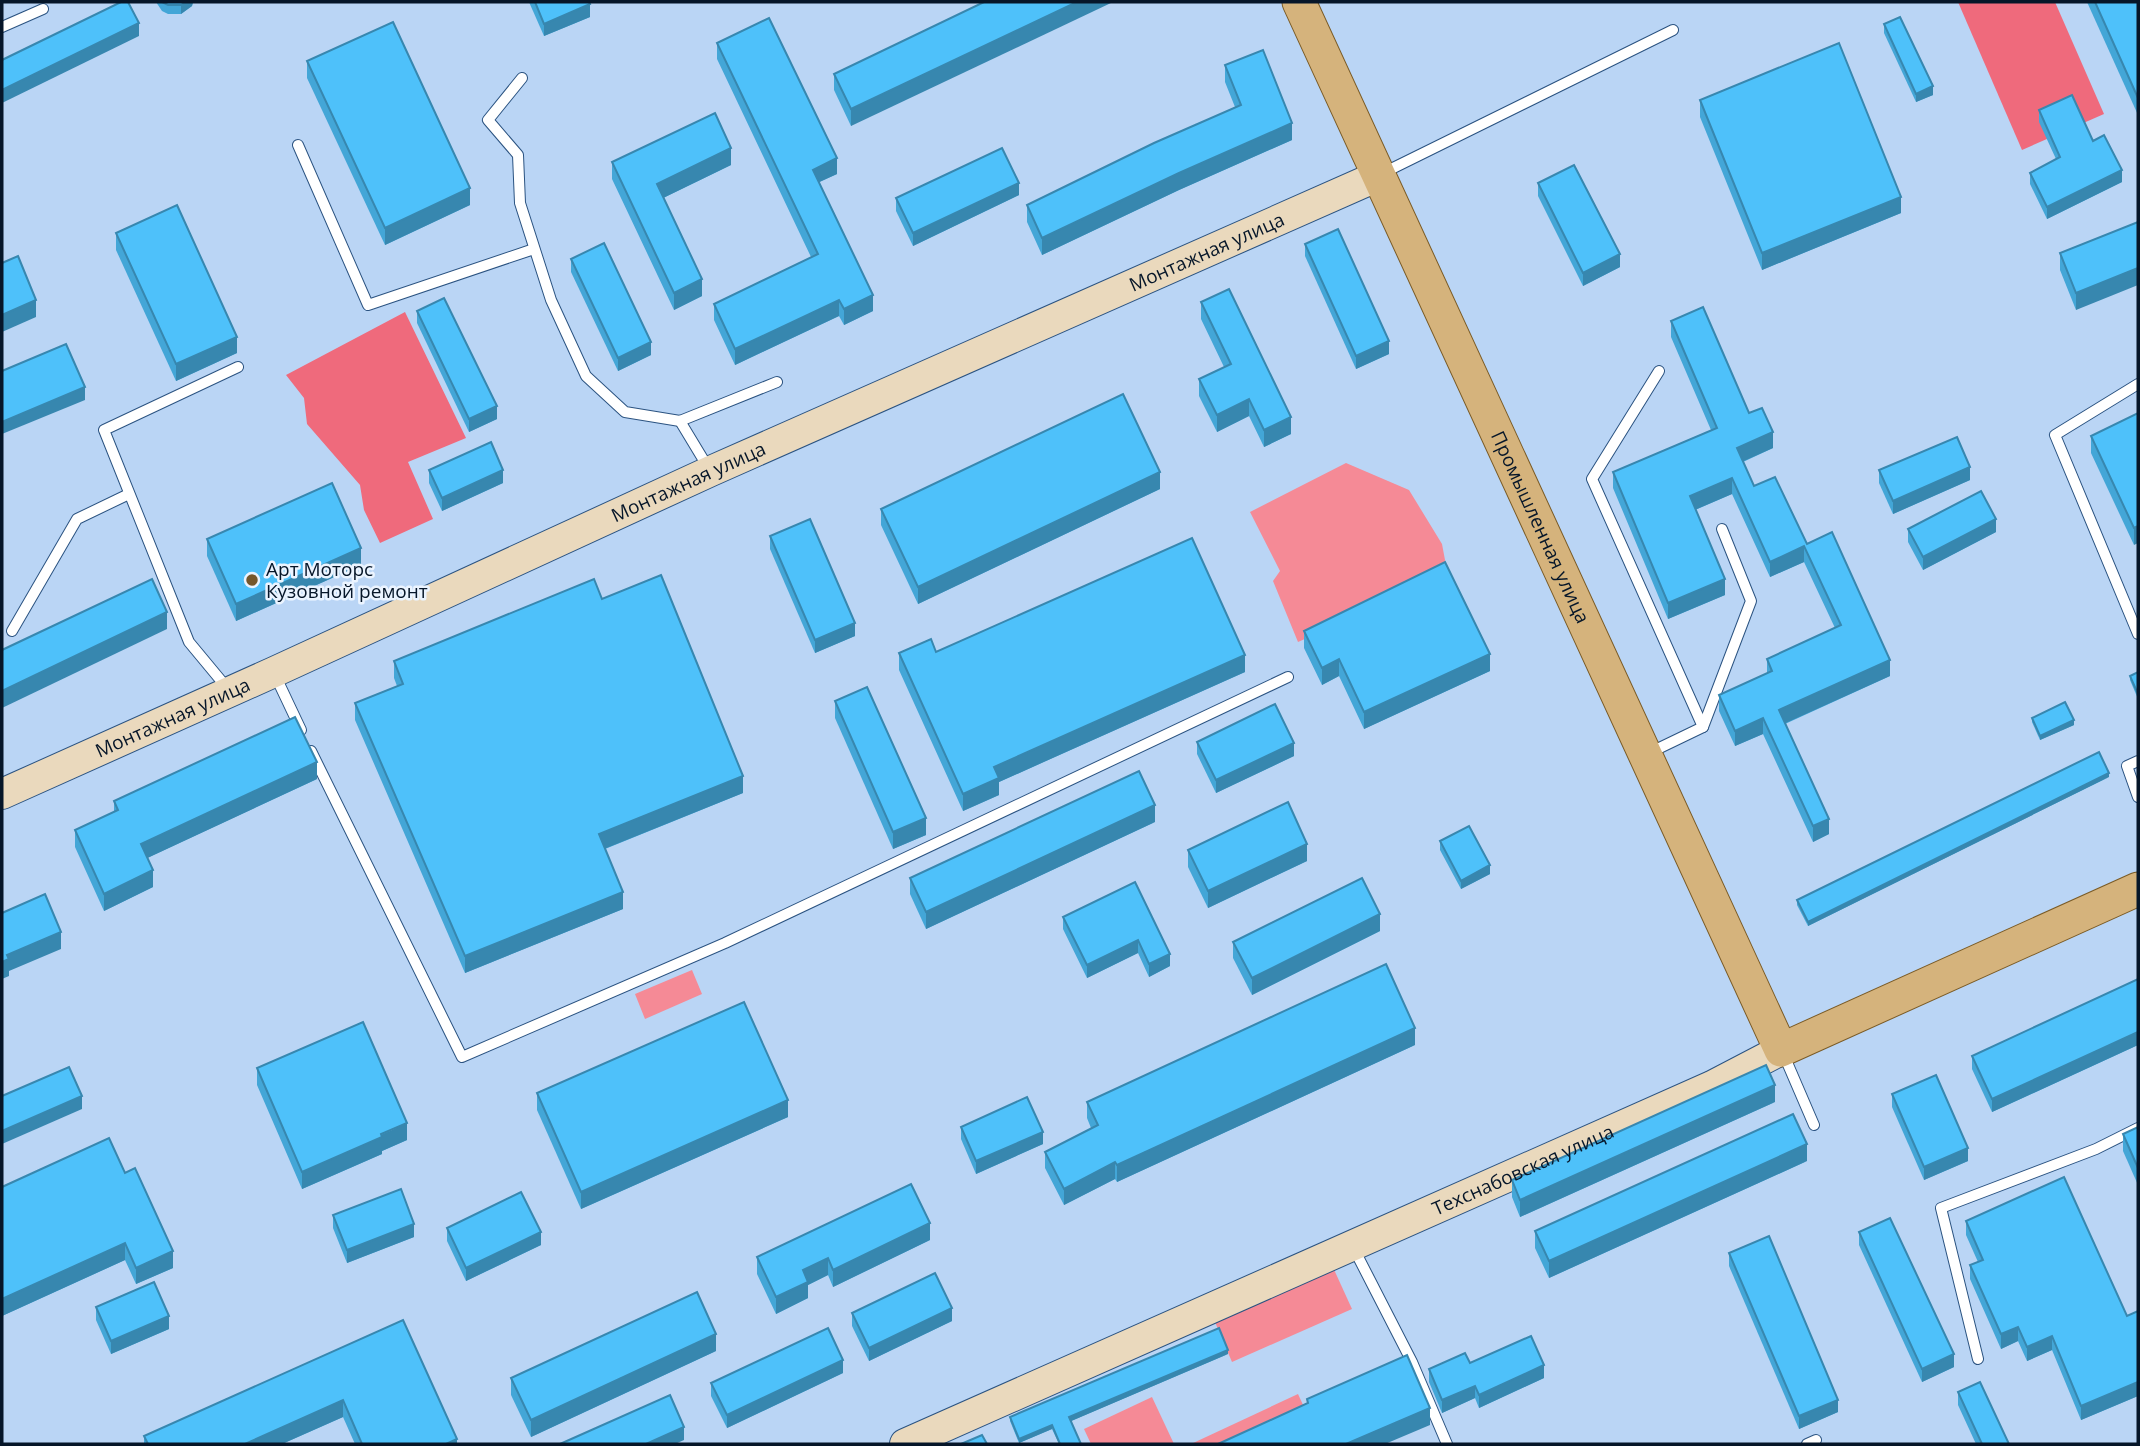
<svg xmlns="http://www.w3.org/2000/svg" width="2140" height="1446" viewBox="0 0 2140 1446" font-family="'Open Sans',sans-serif">
<style>
.green{fill:#f58a96}
.forest{fill:#ef6a7c}
.lines{fill:none;stroke-linecap:round;stroke-linejoin:round}
.lane-casing{stroke:#2b5381;stroke-width:12}
.secondary-casing{stroke:#2b5381;stroke-width:32}
.primary-casing{stroke:#7a5b26;stroke-width:35}
.lane{stroke:#fff;stroke-width:10}
.secondary{stroke:#ead9bd;stroke-width:30}
.primary{stroke:#d5b37c;stroke-width:33}
.wall{fill:#43a6d7}
.shaded-wall{fill:#3787af}
.building{fill:#4ec1fa;stroke:#3787af;stroke-width:2}
.poi-dot{fill:#75572c;stroke:#ebf4ff;stroke-width:2.5}
.labels{text-anchor:middle;dominant-baseline:central;stroke-width:5;stroke-linejoin:round;paint-order:stroke}
.street-label{font-size:19px;fill:#061629;stroke:#ebf4ff}
.poi-label{font-size:19px;fill:#061629;stroke:#ebf4ff;text-anchor:start}
</style>
<rect width="100%" height="100%" fill="#bad5f5"/>
<g class="green">
<path d="M1346,463L1409,490L1442,544L1448,576L1298,642L1273,581L1280,571L1250,512Z"/>
<path d="M692,970L702,994L645,1019L635,994Z"/>
<path d="M1331,1263L1352,1309L1232,1362L1212,1315Z"/>
<path d="M1298,1394L1321,1444H1191Z"/>
<path d="M1152,1397L1174,1444H1091L1084,1429Z"/>
</g>
<g class="forest">
<path d="M1958,2H2055L2104,114L2022,150Z"/>
<path d="M405,312L466,438L408,462L433,519L380,543L364,510L360,485L307,424L304,398L286,375Z"/>
</g>
<g class="lines">
<g class="lane-casing">
<g id="lane">
<path d="M2,27L43,9"/>
<path d="M522,78L488,120L518,155L520,203L551,300L586,376L625,412L680,421L777,382"/>
<path d="M298,145L368,305L534,249"/>
<path d="M1383,173L1673,30"/>
<path d="M1659,371L1592,479L1703,727"/>
<path d="M2138,384L2055,435L2138,634"/>
<path d="M680,421L709,469"/>
<path d="M12,631L77,519L129,494"/>
<path d="M275,675L301,730"/>
<path d="M228,689L189,642L104,430L238,367"/>
<path d="M311,751L462,1057L725,943L1288,677"/>
<path d="M1649,753L1703,727L1751,601L1722,529"/>
<path d="M2138,761L2127,766L2138,797"/>
<path d="M1783,1053L1814,1125"/>
<path d="M1353,1247L1412,1362L1447,1444"/>
<path d="M1978,1359L1941,1208L2096,1149L2138,1128"/>
<path d="M1807,1444L1816,1440"/>
</g>
</g>
<g class="secondary-casing">
<g id="secondary">
<path id="s1" d="M2,794L274,672L711,471L1378,176"/>
<path id="s2" d="M905,1444L1712,1086L1781,1050"/>
</g>
</g>
<g class="primary-casing">
<g id="primary">
<path id="s3" d="M1299,2L1781,1050L2138,889"/>
</g>
</g>
<use href="#lane" class="lane"/>
<use href="#secondary" class="secondary"/>
<use href="#primary" class="primary"/>
</g>
<g class="wall">
<path d="M156,2H193L192,6L181,14H168L162,11Z"/>
<path d="M529,2H589L590,17L544,36Z"/>
<path d="M984,2L851,126L834,90V74Z"/>
<path d="M2087,2H2138V115Z"/>
<path d="M1884,24L1933,95L1916,102L1884,33Z"/>
<path d="M717,43L837,174L819,182L873,311L844,325L839,316L735,365L714,320V304L811,257L717,59Z"/>
<path d="M307,61L470,205L385,245L307,78Z"/>
<path d="M1225,65L1292,140L1179,190L1042,255L1027,222V205L1235,107L1225,82Z"/>
<path d="M1700,100L1901,213L1762,270L1700,117Z"/>
<path d="M2039,110L2093,141L2122,182L2047,219L2030,184V173L2056,159L2039,122Z"/>
<path d="M612,162L731,165L663,198L702,296L674,310L612,179Z"/>
<path d="M1538,183L1620,267L1583,286L1538,196Z"/>
<path d="M1019,195L913,246L896,211V198Z"/>
<path d="M2138,222L2076,310L2060,270V253Z"/>
<path d="M116,233L237,353L176,381L116,250Z"/>
<path d="M1305,244L1389,354L1356,369L1305,256Z"/>
<path d="M571,259L651,355L618,371L571,272Z"/>
<path d="M1201,302L1291,434L1264,447L1249,416L1217,432L1199,396V379L1224,367L1201,319Z"/>
<path d="M417,311L497,419L469,432L417,323Z"/>
<path d="M1671,321L1749,413L1773,448L1743,462L1754,486L1807,544L1890,676L1785,724L1829,834L1813,842L1763,734L1735,746L1719,711V695L1767,673V659L1835,628L1804,562L1770,577L1732,494L1695,510L1725,595L1668,619L1613,488V472L1711,430L1671,337Z"/>
<path d="M2138,413L2134,545L2091,453V436Z"/>
<path d="M429,470L503,483L442,511L429,483Z"/>
<path d="M1879,470L1970,480L1893,514L1879,483Z"/>
<path d="M1160,489L918,604L881,525V509Z"/>
<path d="M1908,529L1996,532L1923,570L1908,542Z"/>
<path d="M770,536L855,636L815,653L770,549Z"/>
<path d="M207,539L361,565L236,621L207,556Z"/>
<path d="M602,599L743,793L605,849L623,909L465,973L355,720V703L397,686L394,678V661Z"/>
<path d="M1304,631L1490,671L1364,729L1339,676L1322,685L1304,648Z"/>
<path d="M936,652L1245,672L999,782V795L963,811L899,670V653Z"/>
<path d="M2138,672V699L2130,680V676Z"/>
<path d="M835,701L926,835L893,849L835,718Z"/>
<path d="M2032,718L2074,725L2040,740L2032,722Z"/>
<path d="M1197,742L1294,756L1216,793L1197,754Z"/>
<path d="M2109,777L1808,926L1797,905V900Z"/>
<path d="M317,779L147,858L153,887L104,911L75,847V830L114,812V801Z"/>
<path d="M1155,822L926,929L910,894V878Z"/>
<path d="M1440,841L1490,874L1461,889L1440,850Z"/>
<path d="M1188,850L1307,861L1208,908L1188,867Z"/>
<path d="M1135,882L1170,966L1149,977L1138,953L1087,978L1063,929V917Z"/>
<path d="M1380,931L1252,995L1233,958V942Z"/>
<path d="M2138,979V1045L1992,1112L1972,1069V1056Z"/>
<path d="M1415,1045L1117,1182L1115,1179L1064,1205L1045,1168V1152L1091,1128L1087,1118V1102Z"/>
<path d="M257,1068L407,1140L382,1151V1154L302,1189L257,1085Z"/>
<path d="M537,1093L788,1117L581,1209L537,1110Z"/>
<path d="M1892,1094L1968,1161L1924,1180L1892,1107Z"/>
<path d="M1775,1102L1520,1217L1512,1197V1180Z"/>
<path d="M961,1127L1043,1144L976,1174L961,1139Z"/>
<path d="M2138,1127V1185L2123,1151V1134Z"/>
<path d="M1807,1161L1549,1278L1535,1248V1231Z"/>
<path d="M125,1173L173,1268L136,1284L125,1260L2,1316V1187Z"/>
<path d="M333,1215L414,1237L347,1263L333,1228Z"/>
<path d="M1966,1221L2127,1316L2138,1311V1396L2081,1420L2052,1350L2027,1361L2018,1341L2001,1349L1970,1279V1265L1978,1262L1966,1235Z"/>
<path d="M447,1228L541,1245L466,1281L447,1241Z"/>
<path d="M1859,1232L1954,1367L1922,1382L1859,1245Z"/>
<path d="M930,1240L833,1287L828,1275L808,1285V1298L776,1314L757,1274V1257Z"/>
<path d="M1729,1253L1838,1412L1799,1429L1729,1266Z"/>
<path d="M96,1307L169,1329L111,1354L96,1320Z"/>
<path d="M852,1313L952,1321L869,1361L852,1326Z"/>
<path d="M403,1320L457,1444H355L343,1417L282,1444H144V1436Z"/>
<path d="M716,1351L531,1437L511,1395V1378Z"/>
<path d="M1228,1354L1071,1421L1081,1444H1059L1052,1429L1019,1443L1010,1421V1417Z"/>
<path d="M1470,1363L1544,1378L1479,1408L1475,1398L1442,1413L1429,1382V1369Z"/>
<path d="M843,1373L727,1428L711,1396V1383Z"/>
<path d="M1958,1392L2009,1444H1976L1958,1405Z"/>
</g>
<g class="shaded-wall">
<path d="M186,2H193L192,6L181,14V5Z"/>
<path d="M1077,2H1113L851,126V109Z"/>
<path d="M590,4V17L544,36V24Z"/>
<path d="M139,23V36L2,103V90Z"/>
<path d="M1933,86V95L1916,102V94Z"/>
<path d="M1292,123V140L1179,190L1042,255V238L1179,173Z"/>
<path d="M731,148V165L657,201V184Z"/>
<path d="M837,158V174L813,185V170Z"/>
<path d="M2122,170V182L2047,219V207Z"/>
<path d="M1019,183V195L913,246V233Z"/>
<path d="M470,188V205L385,245V228Z"/>
<path d="M1901,197V213L1762,270V253Z"/>
<path d="M1620,254V267L1583,286V273Z"/>
<path d="M2138,268V285L2076,310V293Z"/>
<path d="M702,279V296L674,310V293Z"/>
<path d="M873,295V311L844,325V309Z"/>
<path d="M36,300V317L2,332V315Z"/>
<path d="M839,300V316L735,365V349Z"/>
<path d="M237,337V353L176,381V364Z"/>
<path d="M1389,341V354L1356,369V356Z"/>
<path d="M651,342V355L618,371V358Z"/>
<path d="M85,387V400L2,434V422Z"/>
<path d="M1249,399V416L1217,432V415Z"/>
<path d="M497,406V419L469,432V419Z"/>
<path d="M1291,417V434L1264,447V430Z"/>
<path d="M1773,432V448L1737,464V448Z"/>
<path d="M1970,467V480L1893,514V501Z"/>
<path d="M503,470V483L442,511V498Z"/>
<path d="M1160,472V489L918,604V587Z"/>
<path d="M1732,478V494L1690,512V496Z"/>
<path d="M1996,519V532L1923,570V557Z"/>
<path d="M2138,526V543L2134,545V528Z"/>
<path d="M1804,546V562L1770,577V562Z"/>
<path d="M361,548V565L236,621V604Z"/>
<path d="M1725,579V595L1668,619V603Z"/>
<path d="M167,612V629L2,708V691Z"/>
<path d="M855,623V636L815,653V640Z"/>
<path d="M1490,654V671L1364,729V712Z"/>
<path d="M1245,655V672L999,782V795L963,811V794L994,767Z"/>
<path d="M1339,659V676L1322,685V668Z"/>
<path d="M1890,660V676L1779,726V710Z"/>
<path d="M1763,718V734L1735,746V731Z"/>
<path d="M2074,720V725L2040,740V736Z"/>
<path d="M1294,743V756L1216,793V780Z"/>
<path d="M317,762V779L141,861V844Z"/>
<path d="M2109,773V777L1808,926V922Z"/>
<path d="M743,776V793L599,851V834Z"/>
<path d="M1155,805V822L926,929V912Z"/>
<path d="M926,818V835L893,849V832Z"/>
<path d="M1829,819V834L1813,842V826Z"/>
<path d="M1307,844V861L1208,908V891Z"/>
<path d="M1490,865V874L1461,889V881Z"/>
<path d="M153,870V887L104,911V894Z"/>
<path d="M623,892V909L465,973V956Z"/>
<path d="M1380,914V931L1252,995V978Z"/>
<path d="M61,932V949L9,971V976L2,979V962L7,955Z"/>
<path d="M1138,940V953L1087,978V965Z"/>
<path d="M1170,954V966L1149,977V964Z"/>
<path d="M1415,1028V1045L1117,1182V1165Z"/>
<path d="M2138,1032V1045L1992,1112V1099Z"/>
<path d="M1775,1085V1102L1520,1217V1200Z"/>
<path d="M82,1096V1109L2,1144V1131Z"/>
<path d="M788,1100V1117L581,1209V1192Z"/>
<path d="M407,1123V1140L382,1151V1154L302,1189V1172Z"/>
<path d="M1043,1132V1144L976,1174V1161Z"/>
<path d="M1807,1144V1161L1549,1278V1261Z"/>
<path d="M1968,1148V1161L1924,1180V1167Z"/>
<path d="M1115,1162V1179L1064,1205V1189Z"/>
<path d="M930,1223V1240L833,1287V1270Z"/>
<path d="M414,1224V1237L347,1263V1250Z"/>
<path d="M541,1232V1245L466,1281V1268Z"/>
<path d="M125,1243V1260L2,1316V1299Z"/>
<path d="M173,1251V1268L136,1284V1268Z"/>
<path d="M828,1258V1275L808,1285V1298L776,1314V1297L803,1270Z"/>
<path d="M952,1308V1321L869,1361V1348Z"/>
<path d="M169,1316V1329L111,1354V1341Z"/>
<path d="M2018,1327V1341L2001,1349V1334Z"/>
<path d="M716,1334V1351L531,1437V1420Z"/>
<path d="M2052,1336V1350L2027,1361V1347Z"/>
<path d="M1228,1350V1354L1069,1422V1417Z"/>
<path d="M1954,1354V1367L1922,1382V1369Z"/>
<path d="M843,1360V1373L727,1428V1415Z"/>
<path d="M1544,1365V1378L1479,1408V1395Z"/>
<path d="M2138,1382V1396L2081,1420V1406Z"/>
<path d="M1475,1386V1398L1442,1413V1400Z"/>
<path d="M343,1400V1417L282,1444H245Z"/>
<path d="M1838,1400V1412L1799,1429V1416Z"/>
<path d="M1430,1408V1425L1385,1444H1346Z"/>
<path d="M1052,1425V1429L1019,1443V1439Z"/>
<path d="M684,1427V1440L675,1444H646Z"/>
<path d="M457,1439V1444H446Z"/>
</g>
<g class="building">
<path d="M121,2H128L139,23L2,90V60Z"/>
<path d="M162,2H186L181,5H168Z"/>
<path d="M535,2H589L590,4L544,24Z"/>
<path d="M984,2H1077L851,109L834,74Z"/>
<path d="M2095,2H2138V98Z"/>
<path d="M1900,17L1933,86L1916,94L1884,24Z"/>
<path d="M769,18L837,158L813,170L873,295L844,309L839,300L735,349L714,304L818,254L717,43Z"/>
<path d="M393,22L470,188L385,228L307,61Z"/>
<path d="M1839,43L1901,197L1762,253L1700,100Z"/>
<path d="M1263,50L1292,123L1179,173L1042,238L1027,205L1154,143L1241,105L1225,65Z"/>
<path d="M2072,95L2093,141L2104,135L2122,170L2047,207L2030,173L2060,157L2039,110Z"/>
<path d="M715,113L731,148L657,184L702,279L674,293L612,162Z"/>
<path d="M1002,148L1019,183L913,233L896,198Z"/>
<path d="M1574,165L1620,254L1583,273L1538,183Z"/>
<path d="M177,205L237,337L176,364L116,233Z"/>
<path d="M2138,222V268L2076,293L2060,253Z"/>
<path d="M1338,229L1389,341L1356,356L1305,244Z"/>
<path d="M604,243L651,342L618,358L571,259Z"/>
<path d="M18,256L36,300L2,315V263Z"/>
<path d="M1229,289L1291,417L1264,430L1249,399L1217,415L1199,379L1231,364L1201,302Z"/>
<path d="M444,298L497,406L469,419L417,311Z"/>
<path d="M1703,307L1749,413L1762,408L1773,432L1737,448L1754,486L1775,477L1807,544L1832,532L1890,660L1779,710L1829,819L1813,826L1763,718L1735,731L1719,695L1772,671L1767,659L1841,625L1804,546L1770,562L1732,478L1690,496L1725,579L1668,603L1613,472L1717,428L1671,321Z"/>
<path d="M66,344L85,387L2,422V371Z"/>
<path d="M1123,394L1160,472L918,587L881,509Z"/>
<path d="M2138,413V526L2134,528L2091,436Z"/>
<path d="M1957,437L1970,467L1893,501L1879,470Z"/>
<path d="M491,442L503,470L442,498L429,470Z"/>
<path d="M332,483L361,548L236,604L207,539Z"/>
<path d="M1981,491L1996,519L1923,557L1908,529Z"/>
<path d="M810,519L855,623L815,640L770,536Z"/>
<path d="M1192,538L1245,655L994,767L999,778L963,794L899,653L931,639L936,652Z"/>
<path d="M1445,562L1490,654L1364,712L1339,659L1322,668L1304,631Z"/>
<path d="M661,575L743,776L599,834L623,892L465,956L355,703L403,684L394,661L594,579L602,599Z"/>
<path d="M152,579L167,612L2,691V650Z"/>
<path d="M2138,672V694L2130,676Z"/>
<path d="M867,687L926,818L893,832L835,701Z"/>
<path d="M2065,702L2074,720L2040,736L2032,718Z"/>
<path d="M1275,704L1294,743L1216,780L1197,742Z"/>
<path d="M295,717L317,762L141,844L153,870L104,894L75,830L118,810L114,801Z"/>
<path d="M2099,752L2109,773L1808,922L1797,900Z"/>
<path d="M1139,771L1155,805L926,912L910,878Z"/>
<path d="M1288,802L1307,844L1208,891L1188,850Z"/>
<path d="M1469,826L1490,865L1461,881L1440,841Z"/>
<path d="M1362,878L1380,914L1252,978L1233,942Z"/>
<path d="M1135,882L1170,954L1149,964L1138,940L1087,965L1063,917Z"/>
<path d="M45,894L61,932L7,955L9,959L2,962V913Z"/>
<path d="M1386,964L1415,1028L1117,1165L1115,1162L1064,1189L1045,1152L1098,1125L1087,1102Z"/>
<path d="M2138,979V1032L1992,1099L1972,1056Z"/>
<path d="M744,1002L788,1100L581,1192L537,1093Z"/>
<path d="M363,1022L407,1123L381,1134L382,1137L302,1172L257,1068Z"/>
<path d="M1766,1065L1775,1085L1520,1200L1512,1180Z"/>
<path d="M69,1067L82,1096L2,1131V1096Z"/>
<path d="M1936,1075L1968,1148L1924,1167L1892,1094Z"/>
<path d="M1027,1097L1043,1132L976,1161L961,1127Z"/>
<path d="M1793,1114L1807,1144L1549,1261L1535,1231Z"/>
<path d="M2138,1127V1168L2123,1134Z"/>
<path d="M109,1138L125,1173L135,1168L173,1251L136,1268L125,1243L2,1299V1187Z"/>
<path d="M2064,1177L2127,1316L2138,1311V1382L2081,1406L2052,1336L2027,1347L2018,1327L2001,1334L1970,1265L1983,1260L1966,1221Z"/>
<path d="M911,1184L930,1223L833,1270L828,1258L803,1270L808,1282L776,1297L757,1257Z"/>
<path d="M401,1189L414,1224L347,1250L333,1215Z"/>
<path d="M521,1192L541,1232L466,1268L447,1228Z"/>
<path d="M1890,1218L1954,1354L1922,1369L1859,1232Z"/>
<path d="M1769,1236L1838,1400L1799,1416L1729,1253Z"/>
<path d="M935,1273L952,1308L869,1348L852,1313Z"/>
<path d="M154,1282L169,1316L111,1341L96,1307Z"/>
<path d="M697,1292L716,1334L531,1420L511,1378Z"/>
<path d="M403,1320L457,1439L446,1444H362L343,1400L245,1444H148L144,1436Z"/>
<path d="M828,1328L843,1360L727,1415L711,1383Z"/>
<path d="M1219,1328L1228,1350L1069,1417L1081,1444H1060L1052,1425L1019,1439L1010,1417Z"/>
<path d="M1531,1336L1544,1365L1479,1395L1475,1386L1442,1400L1429,1369L1465,1353L1470,1363Z"/>
<path d="M1407,1355L1430,1408L1346,1444H1218L1308,1403L1307,1399Z"/>
<path d="M1980,1382L2009,1444H1982L1958,1392Z"/>
<path d="M670,1395L684,1427L646,1444H560Z"/>
<path d="M982,1435L987,1444H961Z"/>
</g>
<circle class="poi-dot" cx="252" cy="580" r="7"/>
<g class="labels">
<g class="street-label">
<text stroke="none"><textPath href="#s1" startOffset="1321">Монтажная улица</textPath></text>
<text stroke="none"><textPath href="#s1" startOffset="754">Монтажная улица</textPath></text>
<text stroke="none"><textPath href="#s3" startOffset="578">Промышленная улица</textPath></text>
<text stroke="none"><textPath href="#s1" startOffset="187">Монтажная улица</textPath></text>
<text stroke="none"><textPath href="#s2" startOffset="676">Техснабовская улица</textPath></text>
</g>
<g class="poi-label">
<text x="266" y="569">Арт Моторс<tspan x="266" dy="22">Кузовной ремонт</tspan></text>
</g>
</g>
<rect width="2140" height="1446" fill="none" stroke="#061629" stroke-width="7"/>
</svg>
